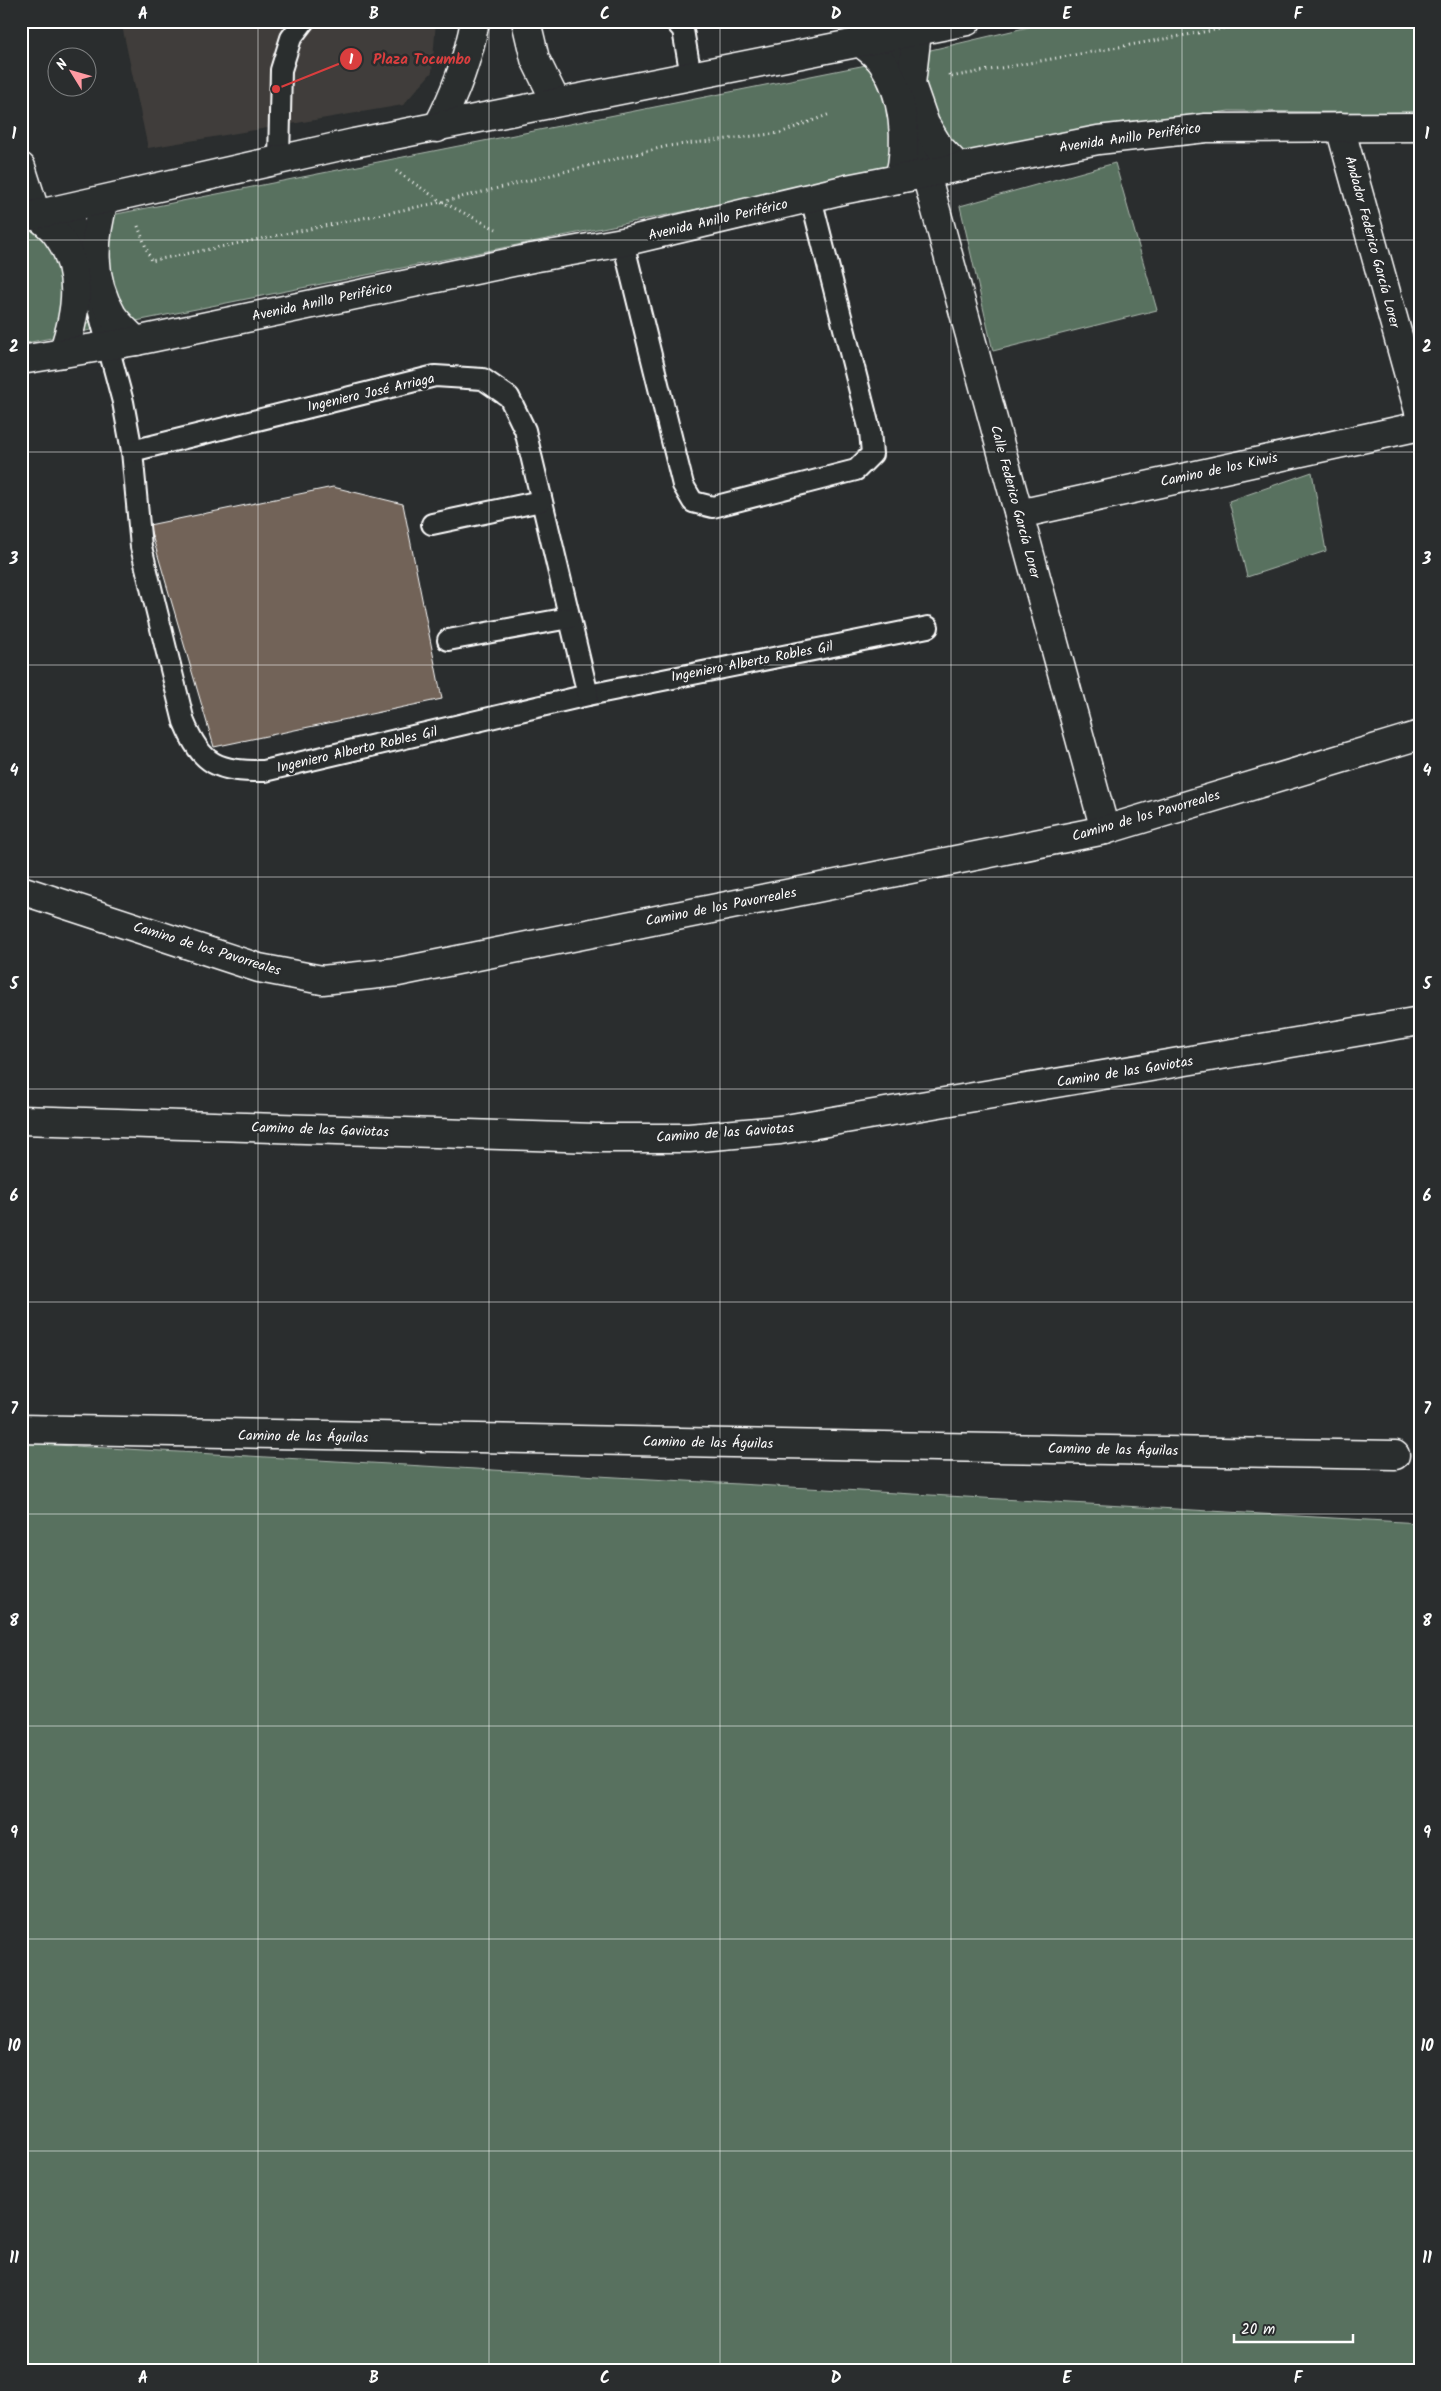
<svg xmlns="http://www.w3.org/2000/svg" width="1441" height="2391" viewBox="0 0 1441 2391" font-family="Kalam,sans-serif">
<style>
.built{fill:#403e3b}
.green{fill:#59715f;stroke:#acb8af}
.building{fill:#726458;stroke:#fff}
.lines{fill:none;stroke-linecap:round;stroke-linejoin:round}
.lane-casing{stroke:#fff;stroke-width:24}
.street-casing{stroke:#fff;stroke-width:31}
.secondary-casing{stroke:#fff;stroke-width:31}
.path{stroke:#fff;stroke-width:3;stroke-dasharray:1 4;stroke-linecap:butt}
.lane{stroke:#2a2d2e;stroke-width:20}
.street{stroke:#2a2d2e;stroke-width:28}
.secondary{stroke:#2a2d2e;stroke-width:28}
.grid{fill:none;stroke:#fff;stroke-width:1;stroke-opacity:0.55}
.labels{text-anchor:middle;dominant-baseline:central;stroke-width:5;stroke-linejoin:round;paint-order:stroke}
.street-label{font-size:14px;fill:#fff;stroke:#2a2d2e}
.leader{fill:none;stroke:#da3e3e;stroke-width:2}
.callout-dot{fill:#da3e3e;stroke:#2a2d2e;stroke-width:2}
.mark-label{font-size:15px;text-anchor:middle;font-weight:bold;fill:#fff}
.callout-label{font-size:15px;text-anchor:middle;font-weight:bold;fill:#da3e3e;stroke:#2a2d2e;stroke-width:5;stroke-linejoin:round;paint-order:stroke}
.neatline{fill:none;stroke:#fff;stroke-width:2}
.grid-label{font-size:16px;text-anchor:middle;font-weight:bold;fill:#fff}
</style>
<rect width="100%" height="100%" fill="#2a2d2e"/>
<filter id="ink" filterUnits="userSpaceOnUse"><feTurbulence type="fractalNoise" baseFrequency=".02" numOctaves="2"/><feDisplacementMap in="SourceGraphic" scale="10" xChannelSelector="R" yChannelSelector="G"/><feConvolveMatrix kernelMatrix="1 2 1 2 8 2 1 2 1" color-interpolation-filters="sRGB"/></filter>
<g filter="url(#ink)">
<path class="built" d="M121,21H436L432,72L403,105L148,148Z"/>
<g class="green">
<path d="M1054,21H1420V113L1229,111L1103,128L21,344V233L871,64Z"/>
<path d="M1115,163L1157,310L993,351L960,206Z"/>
<path d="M1312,472L1326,551L1247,577L1229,501Z"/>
<path d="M21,1443L1420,1523V2370H21Z"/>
</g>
<path class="building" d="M333,487L403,504L442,699L214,747L149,525Z"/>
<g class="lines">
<g class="lane-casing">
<g id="lane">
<path d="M675,21L683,30L691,76"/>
<path d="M279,159L281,70L291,38L304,21"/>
<path d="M71,208L123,402L132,451L141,547L184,722C202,766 218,771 264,771L588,695L928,627"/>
<path d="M623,242L683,485L693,502L713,507L856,470L872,454L870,431L811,198"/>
<path d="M132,451L435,376L483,379L509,397L525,430L588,695"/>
<path d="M432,524L541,501"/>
<path d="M448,640L569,618"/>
</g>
</g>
<g class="street-casing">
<g id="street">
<path d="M526,21L535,59L556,102"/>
<path d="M894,21L893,35L926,174L1105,830"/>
<path d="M1340,127L1420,415"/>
<path d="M437,128C455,94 468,59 475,21"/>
<path d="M21,167L36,214"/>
<path d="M1019,514L1420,426"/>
<path d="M21,890L259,968L322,980L398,972L1105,830L1420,735"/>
<path d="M21,1120L595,1138H689L780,1130L1420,1021"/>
<path d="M21,1429C479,1441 937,1446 1395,1455"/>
</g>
</g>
<g class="secondary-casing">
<g id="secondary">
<path d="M917,32L911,84L925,124L939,147L958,167"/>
<path d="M862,43C868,49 877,55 882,62C904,93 909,143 899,179"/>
<path d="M104,200C93,239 90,278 112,315C118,324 128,333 136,341"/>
<path d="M36,214C42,220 51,226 56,233C84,270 77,312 63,353"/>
<path d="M21,218L354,143L967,21"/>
<path d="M21,360L136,341L532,258L623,242L847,189L1098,140L1206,128L1420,127"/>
</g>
</g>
<g class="path">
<path d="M1381,21L1420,23"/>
<path d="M949,74L950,77L1265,21"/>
<path d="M396,171L442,202L496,229"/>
<path d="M138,226L151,261L442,202L668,146L780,133L830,114"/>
</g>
<use href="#lane" class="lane"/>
<use href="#street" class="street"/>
<use href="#secondary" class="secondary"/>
</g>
</g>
<path class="grid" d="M258,21V2370M489,21V2370M720,21V2370M951,21V2370M1182,21V2370M21,240H1420M21,452H1420M21,665H1420M21,877H1420M21,1089H1420M21,1302H1420M21,1514H1420M21,1726H1420M21,1939H1420M21,2151H1420"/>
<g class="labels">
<g class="street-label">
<text transform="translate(1130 138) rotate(-8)">Avenida Anillo Periférico</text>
<text transform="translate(718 220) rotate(-13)">Avenida Anillo Periférico</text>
<text transform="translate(1372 242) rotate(75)">Andador Federico García Lorer</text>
<text transform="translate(322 302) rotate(-12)">Avenida Anillo Periférico</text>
<text transform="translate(371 393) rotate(-13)">Ingeniero José Arriaga</text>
<text transform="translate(1219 470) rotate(-12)">Camino de los Kiwis</text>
<text transform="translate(1015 502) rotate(75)">Calle Federico García Lorer</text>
<text transform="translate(752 662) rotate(-11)">Ingeniero Alberto Robles Gil</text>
<text transform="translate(357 750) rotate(-13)">Ingeniero Alberto Robles Gil</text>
<text transform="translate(1146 816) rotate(-16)">Camino de los Pavorreales</text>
<text transform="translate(721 907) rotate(-11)">Camino de los Pavorreales</text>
<text transform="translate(207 949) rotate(17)">Camino de los Pavorreales</text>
<text transform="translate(1125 1072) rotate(-9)">Camino de las Gaviotas</text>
<text transform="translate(320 1130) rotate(2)">Camino de las Gaviotas</text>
<text transform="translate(725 1133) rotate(-4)">Camino de las Gaviotas</text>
<text transform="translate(303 1437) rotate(1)">Camino de las Águilas</text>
<text transform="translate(708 1443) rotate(1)">Camino de las Águilas</text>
<text transform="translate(1113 1450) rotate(1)">Camino de las Águilas</text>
</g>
</g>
<path class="leader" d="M276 89L351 59"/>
<g class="callout-dot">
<circle cx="276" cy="89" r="5"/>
<circle cx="351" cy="59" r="12"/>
</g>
<g class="mark-label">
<text x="351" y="64">1</text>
</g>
<g class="callout-label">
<text x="422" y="64">Plaza Tocumbo</text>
</g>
<rect width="1441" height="2391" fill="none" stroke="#2a2d2e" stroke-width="55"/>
<g transform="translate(72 72) rotate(307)"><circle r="24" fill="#2a2d2e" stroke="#7f8182"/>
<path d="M0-4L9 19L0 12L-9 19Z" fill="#ff9aa2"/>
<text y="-8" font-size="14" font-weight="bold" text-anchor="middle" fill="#ffffff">N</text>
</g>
<path d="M1234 2334v8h119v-8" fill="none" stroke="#ffffff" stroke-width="2.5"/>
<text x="1241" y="2334" font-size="15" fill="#ffffff" stroke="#2a2d2e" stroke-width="4" paint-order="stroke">20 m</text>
<rect x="28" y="28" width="1386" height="2336" class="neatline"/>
<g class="grid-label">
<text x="143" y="19">A</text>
<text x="374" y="19">B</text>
<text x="605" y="19">C</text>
<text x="836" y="19">D</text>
<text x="1067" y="19">E</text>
<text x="1298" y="19">F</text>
<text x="14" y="139">1</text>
<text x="1427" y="139">1</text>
<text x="14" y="352">2</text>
<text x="1427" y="352">2</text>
<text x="14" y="564">3</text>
<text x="1427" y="564">3</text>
<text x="14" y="776">4</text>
<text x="1427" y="776">4</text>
<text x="14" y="989">5</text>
<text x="1427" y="989">5</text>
<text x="14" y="1201">6</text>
<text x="1427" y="1201">6</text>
<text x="14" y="1414">7</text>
<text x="1427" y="1414">7</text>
<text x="14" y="1626">8</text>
<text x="1427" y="1626">8</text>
<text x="14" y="1838">9</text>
<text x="1427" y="1838">9</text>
<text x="14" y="2051">10</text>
<text x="1427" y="2051">10</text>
<text x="14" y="2263">11</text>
<text x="1427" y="2263">11</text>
<text x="143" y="2383">A</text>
<text x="374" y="2383">B</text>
<text x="605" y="2383">C</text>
<text x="836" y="2383">D</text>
<text x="1067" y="2383">E</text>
<text x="1298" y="2383">F</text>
</g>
</svg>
